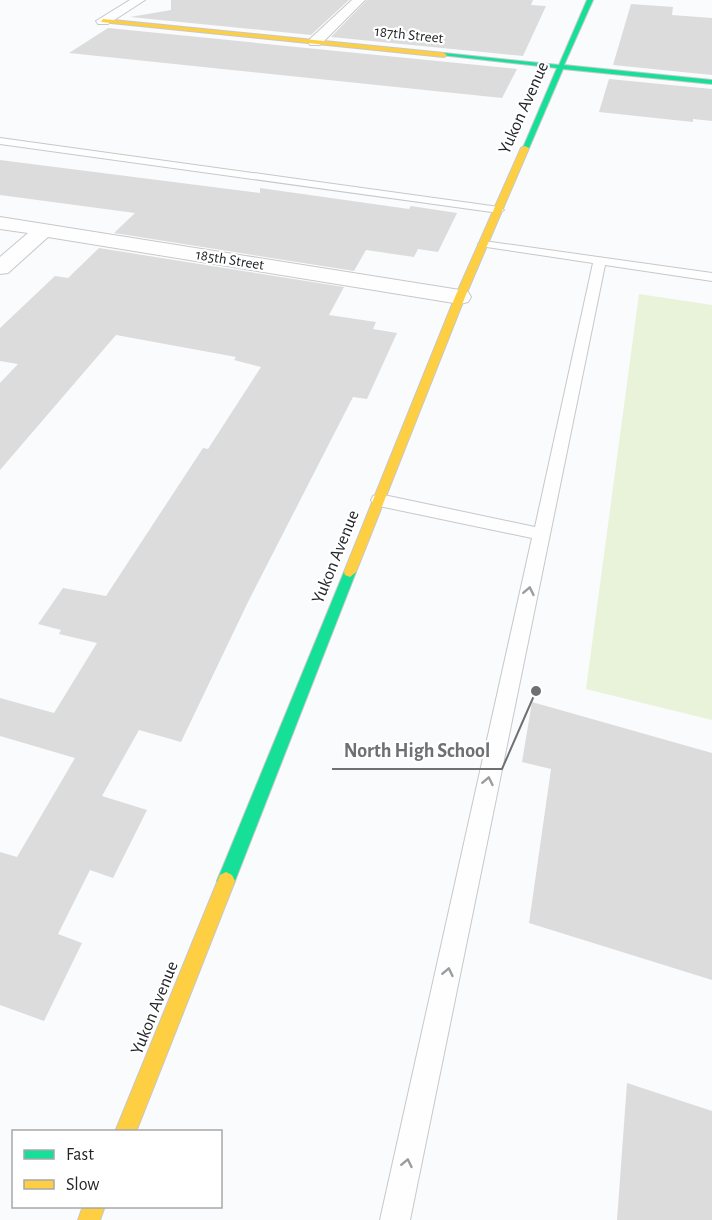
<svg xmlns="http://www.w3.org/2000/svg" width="712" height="1220" viewBox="0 0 712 1220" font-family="'Alegreya Sans',sans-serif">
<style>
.green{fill:#e8f3da}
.building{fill:#dcdcdd}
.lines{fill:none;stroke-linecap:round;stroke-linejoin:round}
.lane-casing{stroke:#c6c8ca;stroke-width:2}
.street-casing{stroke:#c6c8ca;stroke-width:2}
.fast-casing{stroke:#c6c8ca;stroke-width:2}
.slow-casing{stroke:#c6c8ca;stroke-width:2}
.lane{fill:#fefeff;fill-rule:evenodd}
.street{fill:#fefeff;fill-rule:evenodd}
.fast{fill:#16e098;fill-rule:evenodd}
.slow{fill:#ffcf43;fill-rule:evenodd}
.oneway{stroke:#9b9c9e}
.labels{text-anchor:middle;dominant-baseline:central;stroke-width:4.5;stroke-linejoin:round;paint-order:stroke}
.far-street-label{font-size:15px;fill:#232527;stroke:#fff}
.street-label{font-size:18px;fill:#232527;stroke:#fff}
.leader{fill:none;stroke:#6e7072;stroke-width:2}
.callout-dot{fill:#6e7072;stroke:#fff;stroke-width:2}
.callout-label{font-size:20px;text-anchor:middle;font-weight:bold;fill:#6e7072;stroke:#fff;stroke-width:4.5;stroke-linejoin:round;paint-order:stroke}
</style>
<rect width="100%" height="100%" fill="#f9fbfd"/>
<path class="green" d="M639,294L712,305V720L586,689Z"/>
<g class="building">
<path d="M171,0H349L311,35L130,17L171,10Z"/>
<path d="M367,0H533L531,5L546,6L523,56L331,37Z"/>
<path d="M631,4L673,7L672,15L712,18V75L613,65Z"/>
<path d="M108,28L517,69L502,98L69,53Z"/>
<path d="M609,79L712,89V121L693,119V122L599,112Z"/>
<path d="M0,160L260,193V188L409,209L411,206L457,213L438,252L418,249L414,257L366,250L354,271L114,233L135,213L0,195Z"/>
<path d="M99,248L344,287L329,315L376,322L373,329L397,333L367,399L353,397L248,602L181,742L139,730L102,796L147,810L113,878L90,870L58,934L82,943L44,1021L0,1005V852L17,857L75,758L0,736V698L54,713L97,643L59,634L61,630L38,624L63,588L106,596L203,448L208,449L261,367L234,360L236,357L116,335L0,470V383L18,364L0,361V328L55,276L68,278Z"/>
<path d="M532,702L712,753V980L529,923L551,769L522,762Z"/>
<path d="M627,1083L712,1111V1220H617Z"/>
</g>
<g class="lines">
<g class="lane-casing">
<g id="lane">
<path d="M0,138L499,207L504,210L499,213L0,144Z"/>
<path d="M484,241L712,273V281L605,265L410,1220H380L532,538L379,506L373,504L371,500L373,496L379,494L535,527L593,263L480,246L478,244Z"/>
</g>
</g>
<g class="street-casing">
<g id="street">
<path d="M130,0H145L108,24H98L96,21Z"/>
<path d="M352,0H365L320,45H310L308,42L310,39Z"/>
<path d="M0,217L460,290L468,292L471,297L468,302L460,304L48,237L8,273L0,274V257L28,233L0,229Z"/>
</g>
</g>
<g class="fast-casing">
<g id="fast">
<path d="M587,0H593L564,65L712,80V84L563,69L529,148L522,150L557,68L441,55L444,53L559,65Z"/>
<path d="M350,567L356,572L235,881L232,887L226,890L220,887L217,881L344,572Z"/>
</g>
</g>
<g class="slow-casing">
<g id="slow">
<path d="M103,19L444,53L447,55L444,57L101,22Z"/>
<path d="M525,146L529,148L465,297L356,572L350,577L345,575L344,572L455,297L521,148Z"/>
<path d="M226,872L232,875L235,881L136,1132H115L220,875Z"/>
<path d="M83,1206H105L100,1220H78Z"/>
</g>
</g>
<use href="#lane" class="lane"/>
<use href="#street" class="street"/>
<use href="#fast" class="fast"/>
<use href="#slow" class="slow"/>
</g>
<defs><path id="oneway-chevron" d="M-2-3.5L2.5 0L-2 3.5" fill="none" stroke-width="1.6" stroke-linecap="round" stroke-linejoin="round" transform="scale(1.5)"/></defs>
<g class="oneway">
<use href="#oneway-chevron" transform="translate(529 591) rotate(-78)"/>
<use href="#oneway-chevron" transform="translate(488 781) rotate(-78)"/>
<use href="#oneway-chevron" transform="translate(448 972) rotate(-78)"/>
<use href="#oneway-chevron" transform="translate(407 1163) rotate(-78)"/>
</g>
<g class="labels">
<g class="far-street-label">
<text transform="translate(409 35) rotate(6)">187th Street</text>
<text transform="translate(230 260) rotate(9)">185th Street</text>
</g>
<g class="street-label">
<text transform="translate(524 108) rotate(-66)">Yukon Avenue</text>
<text transform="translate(336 557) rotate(-68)">Yukon Avenue</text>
<text transform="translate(155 1008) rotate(-68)">Yukon Avenue</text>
</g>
</g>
<path class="leader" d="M536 691L502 769H332"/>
<circle class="callout-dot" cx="536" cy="691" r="6"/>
<g class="callout-label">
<text x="417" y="757">North High School</text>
</g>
<rect x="12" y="1130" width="210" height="78" fill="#ffffff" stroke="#a7a8a9" stroke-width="1.5"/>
<rect x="24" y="1150" width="30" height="9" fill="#16e098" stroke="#a7a8a9" stroke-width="1.5"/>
<text x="66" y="1160" font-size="18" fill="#232527">Fast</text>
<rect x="24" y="1180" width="30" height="9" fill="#ffcf43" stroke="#a7a8a9" stroke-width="1.5"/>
<text x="66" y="1190" font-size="18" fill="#232527">Slow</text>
</svg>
